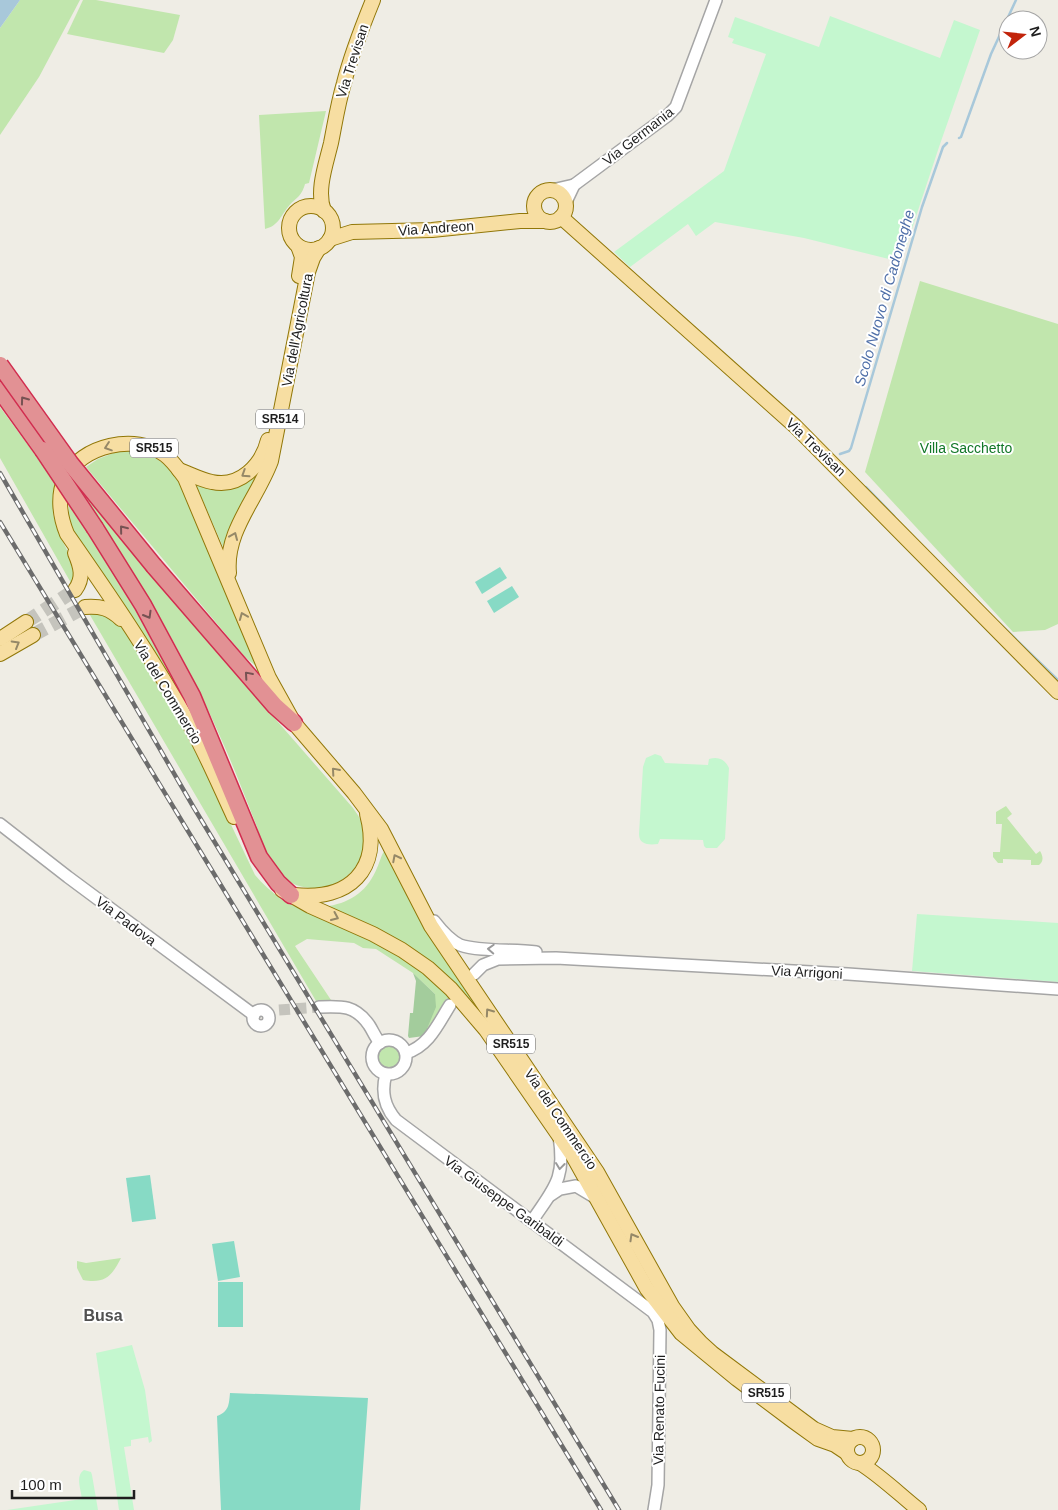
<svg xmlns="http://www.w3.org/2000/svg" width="1058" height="1510" viewBox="0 0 1058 1510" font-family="Helvetica,sans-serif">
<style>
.grass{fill:#c1e6ad}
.forest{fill:#a3cc9c}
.park{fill:#c4f7cf}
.pitch{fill:#87dac5}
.water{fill:#a8c8da}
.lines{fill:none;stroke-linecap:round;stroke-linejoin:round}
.stream{stroke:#a8c8da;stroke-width:2.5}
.minor-tunnel{stroke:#c5c4bd;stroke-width:11;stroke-dasharray:11 5.5;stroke-linecap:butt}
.major-tunnel{stroke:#c5c4bd;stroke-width:14;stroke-dasharray:14 7;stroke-linecap:butt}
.minor-casing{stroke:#a5a5a5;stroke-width:14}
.major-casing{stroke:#917708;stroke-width:16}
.highway-casing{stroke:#d12d4f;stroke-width:19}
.minor{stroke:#fff;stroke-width:11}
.major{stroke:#f7dea2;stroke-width:14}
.highway{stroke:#e29194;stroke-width:16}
.rail-casing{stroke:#6c6c6c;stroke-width:4.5}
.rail{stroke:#fff;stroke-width:2.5;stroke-dasharray:8;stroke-linecap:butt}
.highway-bridge-casing{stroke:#d12d4f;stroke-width:19;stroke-linecap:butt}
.highway-bridge{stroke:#e29194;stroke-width:16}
.oneway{stroke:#765253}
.oneway2{stroke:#958867}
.oneway3{stroke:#9a9a9a}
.labels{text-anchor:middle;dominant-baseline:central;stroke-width:4;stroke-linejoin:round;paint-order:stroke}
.shield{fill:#fff;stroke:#626262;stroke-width:1}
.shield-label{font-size:12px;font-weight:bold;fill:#1e1e1e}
.street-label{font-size:14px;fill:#1e1e1e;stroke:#fff}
.park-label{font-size:14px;fill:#117728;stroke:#fff}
.water-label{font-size:15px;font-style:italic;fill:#5070a9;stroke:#fff}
.quarter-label{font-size:16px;font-weight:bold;fill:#515151;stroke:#fff}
</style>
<rect width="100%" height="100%" fill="#efede5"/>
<g class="grass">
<path d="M20,0H80L39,77L0,135V28Z"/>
<path d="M83,0H96L180,15L173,40L164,53L67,34Z"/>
<path d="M326,111L309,183L305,184C301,198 296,197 288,207C280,217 278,226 265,229L259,115Z"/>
<path d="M920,281L1058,324V624L1045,630L1013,632L865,472Z"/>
<path d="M0,407L55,482L53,514L59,534L74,564L75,575L71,583L0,458Z"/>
<path d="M119,451C147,449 164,460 180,482L257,667L244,656L86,467L98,459Z"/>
<path d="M265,464L224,549L196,485L206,486Z"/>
<path d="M78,484L216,651L353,808C357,814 362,820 363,828C374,882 304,911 272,866C264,855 261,839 257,827C246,799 235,770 223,743C184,652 133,568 77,487Z"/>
<path d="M69,503L120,581L198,727L72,529L69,517Z"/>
<path d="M87,610H98L118,622L132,642L195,749L255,875C285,912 334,920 374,941C403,955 428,976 451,998L424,1036L435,994L413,973L376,949L363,948L354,943L307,939L295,946L331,1000L316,1001Z"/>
<path d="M1006,806L1012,814L1007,818L1036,854L1040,851C1043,856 1044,861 1039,865H1031V860L1003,859V863H998L993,857V852H1000L1002,824H996V812Z"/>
<path d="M385,850L432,939L484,1015C435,960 398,935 330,909L329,906C352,902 368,890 377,868C380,862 381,855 385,850Z"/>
<circle cx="389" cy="1057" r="11"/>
<path d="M121,1258C112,1276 105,1284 83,1280L77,1268V1261L86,1263Z"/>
</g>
<path class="forest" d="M413,973L435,994L436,1007L424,1036L409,1038L408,1036L410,1013H413L416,981Z"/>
<g class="park">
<path d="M830,16L940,58L954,20L980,30L939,147L901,262L804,238L715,222L696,236L688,224L630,267L614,252L724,171L766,54L732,43L734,39L728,37L735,17L819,47Z"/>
<path d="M655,754L661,756L665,763L708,765L709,759C718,756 725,759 729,768L725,839L717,848H706L704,846L703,840L660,839L658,844C649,845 639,845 639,834L643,767L646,758Z"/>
<path d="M917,914L1058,923V982L912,971Z"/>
<path d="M132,1345L145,1390L152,1441L149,1443L148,1437L131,1440V1446L124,1447L134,1510H119L96,1353Z"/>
<path d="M84,1470L91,1472L92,1475L98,1510H7L82,1499C81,1489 75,1476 84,1470Z"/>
</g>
<g class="pitch">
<path d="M500,567L507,578L482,594L475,582Z"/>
<path d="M512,586L519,597L494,613L487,601Z"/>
<path d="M150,1175L156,1219L132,1222L126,1178Z"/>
<path d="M234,1241L240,1277L218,1281L212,1244Z"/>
<rect x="218" y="1282" width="25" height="45"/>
<path d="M230,1393L368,1398L360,1510H221L217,1416C229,1412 229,1404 230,1393Z"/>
</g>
<path class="water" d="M0,0H20L0,28Z"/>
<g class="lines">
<g class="stream">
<path d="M959,138L961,137L991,54L1016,0"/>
<path d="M840,454L849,451L851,448L922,207L943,147L947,143"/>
<path d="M866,487L894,516"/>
<path d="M998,622L1058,680"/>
</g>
<path class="minor-tunnel" d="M279,1010L319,1007"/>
<g class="major-tunnel">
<path d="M26,622L75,590"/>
<path d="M33,635L85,607"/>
</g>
<g class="minor-casing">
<g id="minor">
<path d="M552,190L574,185"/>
<path d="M565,204L574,185L667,116L676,107L716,0"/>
<path d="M0,824L68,877L254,1015"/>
<path d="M434,921C441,930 449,940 460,945C480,952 514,949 536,952"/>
<path d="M474,974L483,965L498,959L556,958L848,974L1058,989"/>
<path d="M319,1007C342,1006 355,1005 369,1025C373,1031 375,1037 380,1043"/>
<circle cx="261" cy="1018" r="8"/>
<circle cx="389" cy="1057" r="17"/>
<path d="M406,1053C429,1046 438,1024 450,1005"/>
<path d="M386,1074C381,1092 384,1106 396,1120L653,1312L658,1320L660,1330L658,1485L654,1510"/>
<path d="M551,1195L560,1189L576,1186L596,1198"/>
<path d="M532,1221C554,1188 566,1179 559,1136"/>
</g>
</g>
<g class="major-casing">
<g id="major">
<circle cx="550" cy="206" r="16"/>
<circle cx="311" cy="228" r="22"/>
<path d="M324,211C316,191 326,164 331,143C335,123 338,103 344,83C351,55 362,27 373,0"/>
<path d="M561,217L795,426L1058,692"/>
<path d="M330,239L352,232L432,230L520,221H545"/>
<path d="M298,246L302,257L299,276"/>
<path d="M179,470C190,474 201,480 212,482C240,488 262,465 268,440"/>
<path d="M229,573C225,531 257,499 271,461L308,272L313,258L319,248"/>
<path d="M75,590C84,578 81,567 75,553"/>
<path d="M85,607C101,606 109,608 121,619"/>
<path d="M0,639L26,622"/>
<path d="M0,654L33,635"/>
<path d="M234,817C220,787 207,756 191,727C154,660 111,597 67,534C60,517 57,496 65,478C81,445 136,433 165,455C173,461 179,470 185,478L269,678L294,723L354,793L381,829L431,926L597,1172L672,1306L689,1330L701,1343L712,1353L814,1429L832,1437L853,1439"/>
<path d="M282,890L310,906L373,934L402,950L428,968L451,989L486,1030L573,1156L647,1289L681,1333L737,1379L793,1421L818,1439L835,1445L847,1453"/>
<path d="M294,895C349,901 382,870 367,814"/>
<circle cx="860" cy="1450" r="13"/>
<path d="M860,1463C882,1477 899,1494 919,1510"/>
</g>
</g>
<g class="highway-casing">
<g id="highway">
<path d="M0,390L43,450"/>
<path d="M95,528L143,605L192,696L259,857L278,883L291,895"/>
<path d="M154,566L275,706L294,723"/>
</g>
</g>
<use href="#minor" class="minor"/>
<use href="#major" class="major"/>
<use href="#highway" class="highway"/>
<g class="rail-casing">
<g id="rail">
<path d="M0,473L194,808L619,1510"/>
<path d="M0,522L601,1510"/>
</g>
</g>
<use href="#rail" class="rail"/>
<g class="highway-bridge-casing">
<g id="highway-bridge">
<path d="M0,365L70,463L154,566"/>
<path d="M43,450L95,528"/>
</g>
</g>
<use href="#highway-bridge" class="highway-bridge"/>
</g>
<defs><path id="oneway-chevron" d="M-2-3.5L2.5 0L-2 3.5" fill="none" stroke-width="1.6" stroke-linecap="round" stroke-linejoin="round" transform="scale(1.25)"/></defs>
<g class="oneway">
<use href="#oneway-chevron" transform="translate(24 400) rotate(-126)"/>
<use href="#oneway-chevron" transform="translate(123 529) rotate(-129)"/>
<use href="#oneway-chevron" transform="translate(148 615) rotate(60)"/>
<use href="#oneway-chevron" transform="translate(248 675) rotate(-131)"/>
</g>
<g class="oneway2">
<use href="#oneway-chevron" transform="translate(108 447) rotate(161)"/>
<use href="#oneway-chevron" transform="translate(245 474) rotate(147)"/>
<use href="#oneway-chevron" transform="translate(234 536) rotate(-67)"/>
<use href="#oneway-chevron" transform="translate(243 616) rotate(-112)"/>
<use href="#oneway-chevron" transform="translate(16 644) rotate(-30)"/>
<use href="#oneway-chevron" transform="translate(335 771) rotate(-131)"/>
<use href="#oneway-chevron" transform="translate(396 858) rotate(-117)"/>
<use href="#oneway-chevron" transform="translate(335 917) rotate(24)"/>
<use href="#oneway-chevron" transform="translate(489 1012) rotate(-125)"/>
<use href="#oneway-chevron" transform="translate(633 1237) rotate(-120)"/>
</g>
<g class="oneway3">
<use href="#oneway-chevron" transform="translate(491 949) rotate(-177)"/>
<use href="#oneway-chevron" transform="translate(560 1166) rotate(97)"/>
</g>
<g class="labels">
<g class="shield">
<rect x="256" y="409.5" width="48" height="19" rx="4"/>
<rect x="130" y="438.5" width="48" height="19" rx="4"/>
<rect x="487" y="1034.5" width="48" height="19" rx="4"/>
<rect x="742" y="1383.5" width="48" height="19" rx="4"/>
</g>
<g class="shield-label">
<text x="280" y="419">SR514</text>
<text x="154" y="448">SR515</text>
<text x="511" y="1044">SR515</text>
<text x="766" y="1393">SR515</text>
</g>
<g class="street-label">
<text transform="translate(352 61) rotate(-72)">Via Trevisan</text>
<text transform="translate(638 136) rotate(-38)">Via Germania</text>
<text transform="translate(436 228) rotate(-4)">Via Andreon</text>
<text transform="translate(297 330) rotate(-79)">Via dell'Agricoltura</text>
<text transform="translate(816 447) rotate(44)">Via Trevisan</text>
<text transform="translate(168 692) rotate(59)">Via del Commercio</text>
<text transform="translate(126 921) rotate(37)">Via Padova</text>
<text transform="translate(807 972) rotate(3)">Via Arrigoni</text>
<text transform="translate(561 1119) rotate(56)">Via del Commercio</text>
<text transform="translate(504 1201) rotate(36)">Via Giuseppe Garibaldi</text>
<text transform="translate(659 1410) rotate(-89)">Via Renato Fucini</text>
</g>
<g class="park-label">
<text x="966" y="448">Villa Sacchetto</text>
</g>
<g class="water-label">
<text transform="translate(884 298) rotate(-74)">Scolo Nuovo di Cadoneghe</text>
</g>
<g class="quarter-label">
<text x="103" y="1315">Busa</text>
</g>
</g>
<g transform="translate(1023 35) rotate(74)"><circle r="24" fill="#ffffff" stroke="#a5a5a5"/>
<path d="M0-4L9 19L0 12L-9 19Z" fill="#c2240b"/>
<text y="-8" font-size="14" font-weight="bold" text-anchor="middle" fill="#1e1e1e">N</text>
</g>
<path d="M12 1490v8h122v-8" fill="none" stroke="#1e1e1e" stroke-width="2.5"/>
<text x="20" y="1490" font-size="15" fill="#1e1e1e" stroke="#ffffff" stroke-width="4" paint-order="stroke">100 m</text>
</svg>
